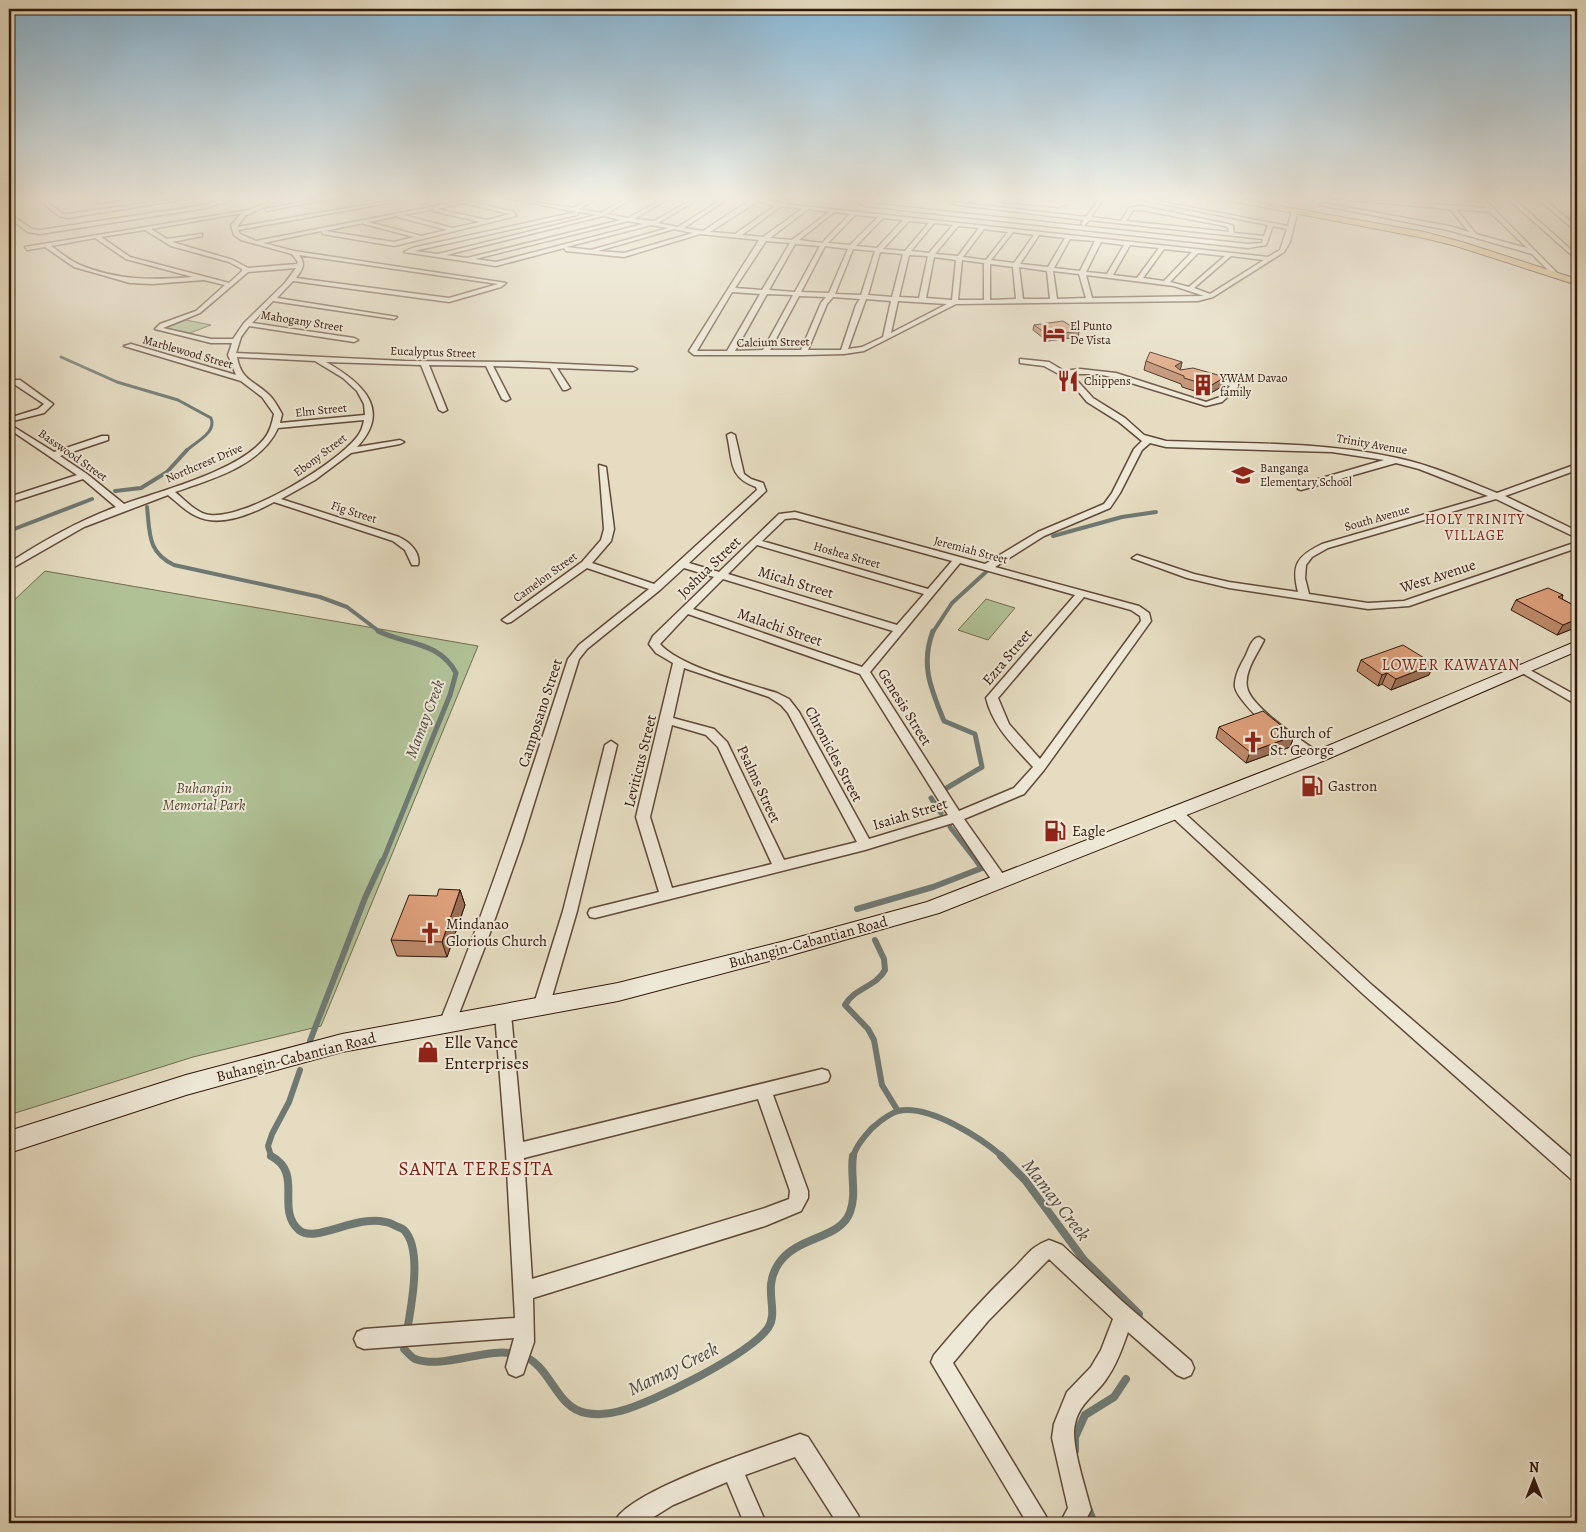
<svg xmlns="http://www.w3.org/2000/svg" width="1586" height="1532" viewBox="0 0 1586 1532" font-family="Alegreya,serif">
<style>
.green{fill:#b1c196;stroke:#726c50}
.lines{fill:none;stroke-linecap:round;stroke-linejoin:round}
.stream-far4{stroke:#6e7973;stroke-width:3}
.stream-far3{stroke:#6e7973;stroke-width:4}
.stream-far2{stroke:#6e7973;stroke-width:5}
.stream-far1{stroke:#6e7973;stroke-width:6}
.stream{stroke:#6e7973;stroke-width:8}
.minor-casing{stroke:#5f4938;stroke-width:3}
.secondary-casing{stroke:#32180b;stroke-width:2}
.primary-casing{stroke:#32180b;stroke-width:2}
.minor{fill:#eee8d7;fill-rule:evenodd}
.secondary{fill:#eee8d7;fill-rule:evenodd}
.primary{fill:#e2be80;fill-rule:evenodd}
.wall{fill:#bd8969;stroke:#32180b}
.shaded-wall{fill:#9a6f55;stroke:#32180b}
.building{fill:#dc9f7a;stroke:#32180b}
.labels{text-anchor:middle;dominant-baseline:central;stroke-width:4;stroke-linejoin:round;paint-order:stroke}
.far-street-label{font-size:12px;fill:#32180b;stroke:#eee8d7}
.far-poi-label{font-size:12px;fill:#32180b;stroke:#eee8d7;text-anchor:start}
.far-neighbourhood-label{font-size:14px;letter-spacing:1px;fill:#7a1f14;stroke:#eee8d7}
.street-label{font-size:15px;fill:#32180b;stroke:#eee8d7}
.poi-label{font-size:15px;fill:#32180b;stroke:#eee8d7;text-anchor:start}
.park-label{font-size:15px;font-style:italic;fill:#584b35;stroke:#eee8d7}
.neighbourhood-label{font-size:16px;letter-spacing:1px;fill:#7a1f14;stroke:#eee8d7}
.water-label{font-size:16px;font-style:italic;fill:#50493f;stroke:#eee8d7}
.near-poi-label{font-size:18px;fill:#32180b;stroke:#eee8d7;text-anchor:start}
.near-neighbourhood-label{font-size:19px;letter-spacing:1px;fill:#7a1f14;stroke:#eee8d7}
.near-water-label{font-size:19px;font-style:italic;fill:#50493f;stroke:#eee8d7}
</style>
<rect width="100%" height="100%" fill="#e5dcc1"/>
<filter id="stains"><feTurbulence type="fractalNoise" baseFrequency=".004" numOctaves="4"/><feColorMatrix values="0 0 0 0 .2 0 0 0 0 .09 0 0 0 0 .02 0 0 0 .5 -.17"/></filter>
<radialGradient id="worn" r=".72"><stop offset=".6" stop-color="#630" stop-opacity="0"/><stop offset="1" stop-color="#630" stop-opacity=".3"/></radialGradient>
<g class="green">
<path d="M186,320L211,325L190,333L165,328Z"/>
<path d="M45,571L478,646L321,1026L193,1057L9,1115V605Z"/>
<path d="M986,599L1015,608L988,640L958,630Z"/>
</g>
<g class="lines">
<path class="stream-far4" d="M61,357L117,382L178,400L211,418C217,433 195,442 186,451"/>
<g class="stream-far3">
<path d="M115,491L141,488L167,472L187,450"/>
<path d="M147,507C150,533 147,552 174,565L320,597L347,607L380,632"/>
<path d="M9,531L92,499"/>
<path d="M1053,536L1122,517L1156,512"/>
<path d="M933,632L952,603L986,572"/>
</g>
<g class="stream-far2">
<path d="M378,631C406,645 439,641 456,673L450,695L382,863"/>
<path d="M933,631C920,665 931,689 944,721L975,734L982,767L945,789"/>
<path d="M931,798L941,813"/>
<path d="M950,827L978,863"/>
</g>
<g class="stream-far1">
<path d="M857,909L933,887L982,868L977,861"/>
<path d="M875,940L884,959L885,970C876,987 854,988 845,1005L868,1029L874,1040L882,1085L898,1111"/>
<path d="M310,1041L365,898L382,861"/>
<path d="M273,1157L271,1156L268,1146L272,1134L289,1102L300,1070"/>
<path d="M853,1157C856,1146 864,1137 872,1128C879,1122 888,1114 898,1111C929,1104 981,1138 1003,1157"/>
</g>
<g class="stream">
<path d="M271,1156C304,1173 275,1209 299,1230C316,1245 362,1209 394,1225C397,1227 402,1228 404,1230C423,1249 411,1307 407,1331"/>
<path d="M1001,1156L1025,1180L1084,1260L1139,1314L1138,1321"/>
<path d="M406,1340L404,1349C407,1352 411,1357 415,1359C445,1370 488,1345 520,1355C551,1363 555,1408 586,1413C597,1415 610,1414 620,1411C652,1403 750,1354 768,1328C780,1310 761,1289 779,1263C797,1236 841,1239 850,1212C857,1194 850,1174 853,1156"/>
<path d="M1075,1451V1437L1085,1415L1114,1397L1126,1379"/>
<path d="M1088,1508L1094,1523"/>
</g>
<g class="minor-casing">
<g id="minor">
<path d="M36,198H42L63,214H68L181,198H192L68,218L59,216Z"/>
<path d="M88,198H130L100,203Z"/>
<path d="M228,198H235L206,208L40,234L28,232L9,218V214L11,215L32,229L40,230L205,205Z"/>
<path d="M277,198H283L245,216L237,227L406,198H416L238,230L240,234L256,241L456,202L452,200L455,198L514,212L516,216L394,246L323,234L321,231L263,243L294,251L506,283L501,287L449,302L293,281L277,298L397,317L394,319L273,301L252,323L354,338L358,340L354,342L249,326L241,337L236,353L405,361L520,362L633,367L637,369L633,371L557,368L570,388L566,390H563L550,368L493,366L510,399L506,401L502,399L486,366L429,365L447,410L443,412L439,410L421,365L326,362C361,382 393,409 357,447L400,440L404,442L400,444L351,453L315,480L281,499L399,537C410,542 421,553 418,565H412L405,550L393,541L274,502C252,514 219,528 196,516C185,511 177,502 168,495L84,527L9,570V563C43,541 78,521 116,507L83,479L9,503V497L77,475L9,429V424L54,452L102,436H108V440L60,456L87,474L124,504C163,490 238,471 264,439C270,432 272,423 274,414L262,397L241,381L124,346L131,344L236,375L228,355L232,343H211L155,329L160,324L196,311L225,285L204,280L152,284L130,283L74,267L45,247L27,250L25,247L249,210ZM463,203L510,214L487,220L437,209ZM434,209V211L480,222L453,228L403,215ZM242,213L231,225L234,235L241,240L292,254L298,262L297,264L248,268L233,260L172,242L202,236V234L167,239L151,229ZM397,216L398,217L447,230L421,236L369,222ZM363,223L364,224L414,237L394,242L325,231ZM145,230L171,246L229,262L242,269V271L229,283L130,257L101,237ZM95,238L126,259L193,277C152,280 119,281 80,265C70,261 60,252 51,246ZM299,255L498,284L449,298L296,278C303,269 306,264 299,255ZM296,268L285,283L244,323L233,339H211L163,328L200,313L248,272ZM237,357L315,361L343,378L357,391L364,404L365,415L280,423L282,414C278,407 274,399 268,394C253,380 241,380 237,357ZM364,420C363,426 361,432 357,437C335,465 246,519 210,515C197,514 185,500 175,492C211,479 261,466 278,428Z"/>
<path d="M324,198H334L267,211L264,209Z"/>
<path d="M508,198L573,208L593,198H598L579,209L600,213L628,198H633L606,214L628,218L665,198H670L634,219L654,221L695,198H700L658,223L678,227L724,198H729L684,228L703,231L753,198C763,198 774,205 784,200L787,202L785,204L1268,257L1280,250L1287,229L1273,226L1266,245L1248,248L865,206L855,201L858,198H863L861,201L866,203L1248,244L1262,243L1263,239L1089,220L1084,226L1081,224L1084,220L951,204L954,202L1086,217L1100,198H1104L1091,217L1121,221L1129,208L1141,206L1228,224L1233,226L1234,233L1264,236L1268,225L1133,198H1142L1288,226L1292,210L1295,208L1298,210L1290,242L1284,252L1213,297L1198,301L956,304L864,351L844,354L803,355H694L689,351L759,240L700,234L624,257L566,251L564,248L496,266L404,252L412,248L576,212ZM758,201L775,206L735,234L710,232ZM781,206L802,209L763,237L742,235ZM808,209L829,212L792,240L770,238ZM1133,210H1141L1225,226L1228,228L1229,232L1126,221ZM579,212L597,215L438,254L414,251L577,215ZM834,212L850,214L822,243L799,240ZM855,215L878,217L850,245L828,243ZM603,216L621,220L467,258L446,255ZM883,218L903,220L877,248L856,246ZM628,221L643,224L496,262L475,259ZM909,221L929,223L905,251L883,249ZM934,223L953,225L929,253L911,251ZM651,225L668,228L591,250L566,247ZM958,226L979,228L958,256L935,254ZM674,229L693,233L624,253L598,251ZM984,229L1008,232L986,260L963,257ZM1013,232L1034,235L1014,263L991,260ZM1039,235L1065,238L1048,267L1020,264ZM1070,239L1095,241L1080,271L1054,268ZM766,241L790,243L762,290L735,288ZM1101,242L1124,245L1107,274L1086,272ZM795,244L820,246L795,292L769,290ZM1130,245L1159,248L1137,278L1113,275ZM825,246L848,249L829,293L801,292ZM853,249L875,251L861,295L835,294ZM1164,249L1192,252L1164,281L1143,278ZM880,252L903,254L892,297L868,295ZM1198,253L1225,256L1189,287L1170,282ZM909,255L928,256L919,298L899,297ZM1231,256L1264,260L1210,294L1194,288ZM934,257L956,260L952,300L926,298ZM962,260L984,263V300H958ZM990,264L1013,267L1016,299L990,300ZM1019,267L1047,271L1050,299H1023ZM1053,271L1079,274L1086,298L1057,299ZM1086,275L1174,286L1204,296L1092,298ZM732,292L760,294L727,351H697ZM767,294L793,295L763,350L735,351ZM799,296L826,297L821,303L801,350H770ZM833,297L860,299L856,305L841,350H808L827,304ZM866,299L891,301L883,337L862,347L848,349ZM898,301L947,304L891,333Z"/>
<path d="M992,198L1058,203H1062L1066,198H1071L1066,205L1058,207L994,201Z"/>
<path d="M1327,198H1346L1487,208L1480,201L1445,198H1483L1560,276L1555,277L1532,254L1448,230L1320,205L1323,203L1449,226L1469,232L1450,209ZM1456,209L1490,212L1527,248L1476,234Z"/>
<path d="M1507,198H1513L1577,255V260Z"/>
<path d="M1537,198H1543L1577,227V232Z"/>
<path d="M1566,198H1572L1577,202V207Z"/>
<path d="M1020,359L1049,362L1064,371L1080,369L1116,373L1206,402L1220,397L1230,386L1206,379V375L1238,383V387L1222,402L1206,406L1115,378L1098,374H1071L1093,398L1125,418L1144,435L1166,441C1243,444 1321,441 1397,458C1431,465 1464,480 1497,493L1577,464V470L1505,496L1577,531V538L1496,499L1328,548L1312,557L1306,565L1305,578L1309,594L1368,603L1404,601L1577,542V548L1409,606L1368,609L1229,588L1187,578L1132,558L1137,555L1194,574L1229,582L1298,592C1291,565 1297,556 1322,544L1488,496L1419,469L1396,463L1301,490L1298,489V485L1384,460L1332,452L1166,447L1150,443L1142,450L1120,493L1110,508L1044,536L995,567L1139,606L1149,613L1151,621L1044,770L1024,794L964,819L1005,877L1007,881L1005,885L1000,886L995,885L953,823L865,850L595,918L590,917L588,913L590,909L659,892L636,817L673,663L656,653L649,644L653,636L714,577L684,568L660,590L587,649L579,659L522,842L486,944L453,1029L447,1031L441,1029L439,1024C488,904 528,782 568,659L579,645L649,589L587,568L511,622L507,623L502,620L582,562L601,540L604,529L599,465L606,467L614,529L611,541L592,563L654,584L757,490L756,487C728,477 733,461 727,435L731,433L735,435L744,474L751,479L763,483L766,491L689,563L719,572L779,514L795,512L985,564L1038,532L1104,504L1112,493L1134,449L1142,441L1119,422L1087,402L1068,379L1044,366L1020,363ZM795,518L952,561L928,589L762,541L785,519ZM757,545L924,594L897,625L728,574ZM960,563L1075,595L986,698C993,727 1014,746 1033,767L1014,788L959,811L870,672ZM723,579L893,631L862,667L693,609ZM1084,597L1131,610L1140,616L1141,621L1040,759L1009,724L998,698ZM688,614L860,674L948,815L869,839L799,712L789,699L777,693C746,683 680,667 660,644ZM684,668L769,697L781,705L788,713L857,842L784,860L727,742L714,729L673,718ZM672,725L706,735L718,747L772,864L672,888L650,817Z"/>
<path d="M14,380H20L53,404L44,413L9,422V418L38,409L44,404L14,384Z"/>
<path d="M1259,637L1264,640C1258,653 1244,671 1247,687C1250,707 1304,742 1321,754L1323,757L1321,760C1306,764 1238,705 1235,687C1234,676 1241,664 1246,655C1249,648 1252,638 1259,637Z"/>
<path d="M1521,665L1577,696V705L1517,670L1515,668L1517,666Z"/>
<path d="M611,741L617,745L577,911L549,1007L547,1012L541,1013L535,1012L533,1007L563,911L605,745Z"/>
<path d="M1175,808L1180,809L1373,986L1577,1162V1181L1571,1179L1363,994L1170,815L1168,812L1170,809Z"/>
<path d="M503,1008L509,1009L511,1014L523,1142L822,1069L828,1071L830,1076L828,1081L822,1083L773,1095L808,1191V1198L801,1211L765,1226L533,1298L534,1342L523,1374L516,1377L509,1374L506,1367L514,1338L364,1349L357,1346L354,1339L357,1332L364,1329L515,1318L506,1152L495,1014L497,1009ZM758,1099L790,1191L789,1199L765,1208L532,1279L524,1158Z"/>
<path d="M1049,1240L1062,1245L1123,1302L1191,1361L1194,1368L1191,1375L1184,1378L1177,1375L1128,1332C1122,1349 1116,1366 1105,1381C1094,1396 1079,1404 1075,1424C1070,1443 1086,1489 1091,1510L1084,1523H1060L1068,1508L1052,1438L1054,1424L1067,1392L1091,1367L1101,1350L1113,1319L1049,1259L988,1321L953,1363L1050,1523H1027L931,1362L934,1355C959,1325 985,1296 1013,1269C1027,1256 1030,1247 1049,1240Z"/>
<path d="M800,1434L808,1437L858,1515L861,1523H837L795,1457L745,1475L766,1523H744L727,1482L673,1505L644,1523H614C625,1491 765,1447 800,1434Z"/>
</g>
</g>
<g class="secondary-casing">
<path id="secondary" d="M1577,641V651L1323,761L939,913L781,958L618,1001L342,1052L186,1095L9,1153V1131L186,1075L342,1034L618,983L781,942L927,902L1311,753Z"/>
</g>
<g class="primary-casing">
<path id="primary" d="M1221,198H1236L1424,232L1462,242L1577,279V285L1456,246L1424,238L1225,200Z"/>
</g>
<use href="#minor" class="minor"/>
<use href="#secondary" class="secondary"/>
<use href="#primary" class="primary"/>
</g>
<g class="wall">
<path d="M1034,325L1079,331L1078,337L1047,341L1033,330Z"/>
<path d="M1146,361L1182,362L1180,370L1225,377L1223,386L1207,395L1182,387L1181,384L1144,370Z"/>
<path d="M1563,595L1562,599L1577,607V627L1557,635L1511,610L1516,600Z"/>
<path d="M1361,660L1429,675L1391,690L1382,684L1378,686L1357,671Z"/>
<path d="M1219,727L1294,736L1290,747L1246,763L1216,738Z"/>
<path d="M460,890L465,905L447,957L397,956L391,940L437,896Z"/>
</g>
<g class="shaded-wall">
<path d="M1079,331L1078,337L1047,341L1048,335Z"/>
<path d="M1182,362L1180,371L1175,366Z"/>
<path d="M1225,377L1223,386L1207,395L1210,386Z"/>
<path d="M1577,619V627L1557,635L1563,625Z"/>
<path d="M1434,664L1429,675L1391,690L1396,679Z"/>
<path d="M1387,673L1382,684L1378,686L1382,675Z"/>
<path d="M1294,736L1290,747L1246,763L1250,752Z"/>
<path d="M460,890L465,905L447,957L442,942Z"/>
</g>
<g class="building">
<path d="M1063,321L1079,331L1048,335L1034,325Z"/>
<path d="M1150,352L1182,362L1175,366L1180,370L1193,368L1225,377L1210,386L1184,378V376L1146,361Z"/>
<path d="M1548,588L1563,595L1558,597L1577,607V619L1563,625L1516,600Z"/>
<path d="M1403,645L1434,664L1396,679L1387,673L1382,675L1361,660Z"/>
<path d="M1263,711L1294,736L1250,752L1219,727Z"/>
<path d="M439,889L460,890L442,942L391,940L409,895L437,896Z"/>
</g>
<linearGradient id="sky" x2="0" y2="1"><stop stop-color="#87b6d5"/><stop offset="0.48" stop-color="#f3efe3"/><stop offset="1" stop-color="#f3efe3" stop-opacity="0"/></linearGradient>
<rect width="1586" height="412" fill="url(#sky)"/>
<defs>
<g id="hotel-bare" transform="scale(1.725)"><path d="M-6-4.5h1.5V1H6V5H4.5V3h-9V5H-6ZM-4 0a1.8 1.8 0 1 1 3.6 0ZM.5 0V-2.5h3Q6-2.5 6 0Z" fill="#8f2418" stroke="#eee8d7" stroke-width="2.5" paint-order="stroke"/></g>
<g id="restaurant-bare" transform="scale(1.725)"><path d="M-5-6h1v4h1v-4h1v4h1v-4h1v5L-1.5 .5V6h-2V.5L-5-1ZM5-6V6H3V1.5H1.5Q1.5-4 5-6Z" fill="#8f2418" stroke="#eee8d7" stroke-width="2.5" paint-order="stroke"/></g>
<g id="building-bare" transform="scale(1.725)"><path d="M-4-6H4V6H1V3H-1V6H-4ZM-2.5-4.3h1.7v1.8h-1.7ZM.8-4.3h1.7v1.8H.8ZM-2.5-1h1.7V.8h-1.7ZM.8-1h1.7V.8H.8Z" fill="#8f2418" stroke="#eee8d7" stroke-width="2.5" paint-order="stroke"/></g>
<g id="school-bare" transform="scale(1.725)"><path d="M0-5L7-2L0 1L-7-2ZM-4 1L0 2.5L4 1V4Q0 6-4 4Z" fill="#8f2418" stroke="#eee8d7" stroke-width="2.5" paint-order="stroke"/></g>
<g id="church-bare" transform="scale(1.725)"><path d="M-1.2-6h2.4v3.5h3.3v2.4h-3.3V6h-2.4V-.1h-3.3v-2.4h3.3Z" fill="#8f2418" stroke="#eee8d7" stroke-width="2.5" paint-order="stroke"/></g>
<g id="fuel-bare" transform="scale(1.725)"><path d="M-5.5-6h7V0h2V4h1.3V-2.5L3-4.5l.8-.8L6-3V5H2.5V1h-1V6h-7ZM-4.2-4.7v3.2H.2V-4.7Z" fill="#8f2418" stroke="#eee8d7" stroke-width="2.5" paint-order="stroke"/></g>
<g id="shop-bare" transform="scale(1.725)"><path d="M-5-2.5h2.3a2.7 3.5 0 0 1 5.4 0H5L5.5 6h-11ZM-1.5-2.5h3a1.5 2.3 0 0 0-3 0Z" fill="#8f2418" stroke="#eee8d7" stroke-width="2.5" paint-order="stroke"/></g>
</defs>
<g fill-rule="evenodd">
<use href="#hotel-bare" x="1054" y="333"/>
<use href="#restaurant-bare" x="1068" y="381"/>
<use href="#building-bare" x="1203" y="385"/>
<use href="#school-bare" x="1243" y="475"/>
<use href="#church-bare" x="1253" y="742"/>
<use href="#fuel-bare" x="1312" y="786"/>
<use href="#fuel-bare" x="1055" y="831"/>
<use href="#church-bare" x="430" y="933"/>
<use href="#shop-bare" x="428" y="1052"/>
</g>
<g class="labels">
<g class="far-street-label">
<text transform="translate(302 321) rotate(9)">Mahogany Street</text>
<text transform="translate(773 342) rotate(-1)">Calcium Street</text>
<text transform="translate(188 352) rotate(16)">Marblewood Street</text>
<text transform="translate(433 352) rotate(2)">Eucalyptus Street</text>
<text transform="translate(321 410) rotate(-6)">Elm Street</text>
<text transform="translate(1372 444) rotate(10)">Trinity Avenue</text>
<text transform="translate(73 455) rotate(35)">Basswood Street</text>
<text transform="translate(320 455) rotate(-37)">Ebony Street</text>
<text transform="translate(204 463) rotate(-23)">Northcrest Drive</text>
<text transform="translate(354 512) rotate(18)">Fig Street</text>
<text transform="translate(1377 518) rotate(-16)">South Avenue</text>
<text transform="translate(971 550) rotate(15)">Jeremiah Street</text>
<text transform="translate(847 555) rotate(16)">Hoshea Street</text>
<text transform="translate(545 577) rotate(-36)">Camelon Street</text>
</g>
<g class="far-poi-label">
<text x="1070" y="326">El Punto<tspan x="1070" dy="14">De Vista</tspan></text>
<text x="1220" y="378">YWAM Davao<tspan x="1220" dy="14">family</tspan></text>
<text x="1084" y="381">Chippens</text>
<text x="1260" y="468">Banganga<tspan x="1260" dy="14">Elementary School</tspan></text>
</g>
<g class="far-neighbourhood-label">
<text x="1475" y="519">HOLY TRINITY<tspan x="1475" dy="16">VILLAGE</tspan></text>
</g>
<g class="street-label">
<text transform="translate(709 567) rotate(-44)">Joshua Street</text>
<text transform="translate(1438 576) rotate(-18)">West Avenue</text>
<text transform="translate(796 582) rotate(17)">Micah Street</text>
<text transform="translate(780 627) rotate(19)">Malachi Street</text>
<text transform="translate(1007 657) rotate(-50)">Ezra Street</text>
<text transform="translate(905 707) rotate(58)">Genesis Street</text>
<text transform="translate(540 713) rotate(-72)">Camposano Street</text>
<text transform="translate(834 754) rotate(62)">Chronicles Street</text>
<text transform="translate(640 761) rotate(-76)">Leviticus Street</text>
<text transform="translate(759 784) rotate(65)">Psalms Street</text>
<text transform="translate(910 814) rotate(-17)">Isaiah Street</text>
<text transform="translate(808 942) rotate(-15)">Buhangin-Cabantian Road</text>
<text transform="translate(296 1057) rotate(-14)">Buhangin-Cabantian Road</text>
</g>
<g class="poi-label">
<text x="1270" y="733">Church of<tspan x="1270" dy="17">St. George</tspan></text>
<text x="1328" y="786">Gastron</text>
<text x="1072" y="831">Eagle</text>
<text x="446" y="924">Mindanao<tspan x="446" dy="17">Glorious Church</tspan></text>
</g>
<g class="park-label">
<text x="204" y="788">Buhangin<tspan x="204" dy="17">Memorial Park</tspan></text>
</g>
<g class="neighbourhood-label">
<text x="1451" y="665">LOWER KAWAYAN</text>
</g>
<g class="water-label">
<text transform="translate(425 719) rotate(-69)">Mamay Creek</text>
</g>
<g class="near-poi-label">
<text x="444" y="1042">Elle Vance<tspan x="444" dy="21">Enterprises</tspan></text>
</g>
<g class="near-neighbourhood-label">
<text x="476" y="1169">SANTA TERESITA</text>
</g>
<g class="near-water-label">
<text transform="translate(1056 1200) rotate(52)">Mamay Creek</text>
<text transform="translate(673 1369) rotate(-26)">Mamay Creek</text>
</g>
</g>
<rect width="1586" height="1532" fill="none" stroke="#e5dcc1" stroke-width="30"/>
<rect x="10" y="10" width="1566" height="1512" fill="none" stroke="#32180b" stroke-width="2.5"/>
<rect x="15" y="15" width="1556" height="1502" fill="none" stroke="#32180b"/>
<g transform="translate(1534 1480)" stroke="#eee8d7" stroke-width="4" paint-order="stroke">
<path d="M0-4L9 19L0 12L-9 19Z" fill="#32180b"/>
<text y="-8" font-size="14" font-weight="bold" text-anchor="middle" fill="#32180b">N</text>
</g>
<rect width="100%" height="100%" filter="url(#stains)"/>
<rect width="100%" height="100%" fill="url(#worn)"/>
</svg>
